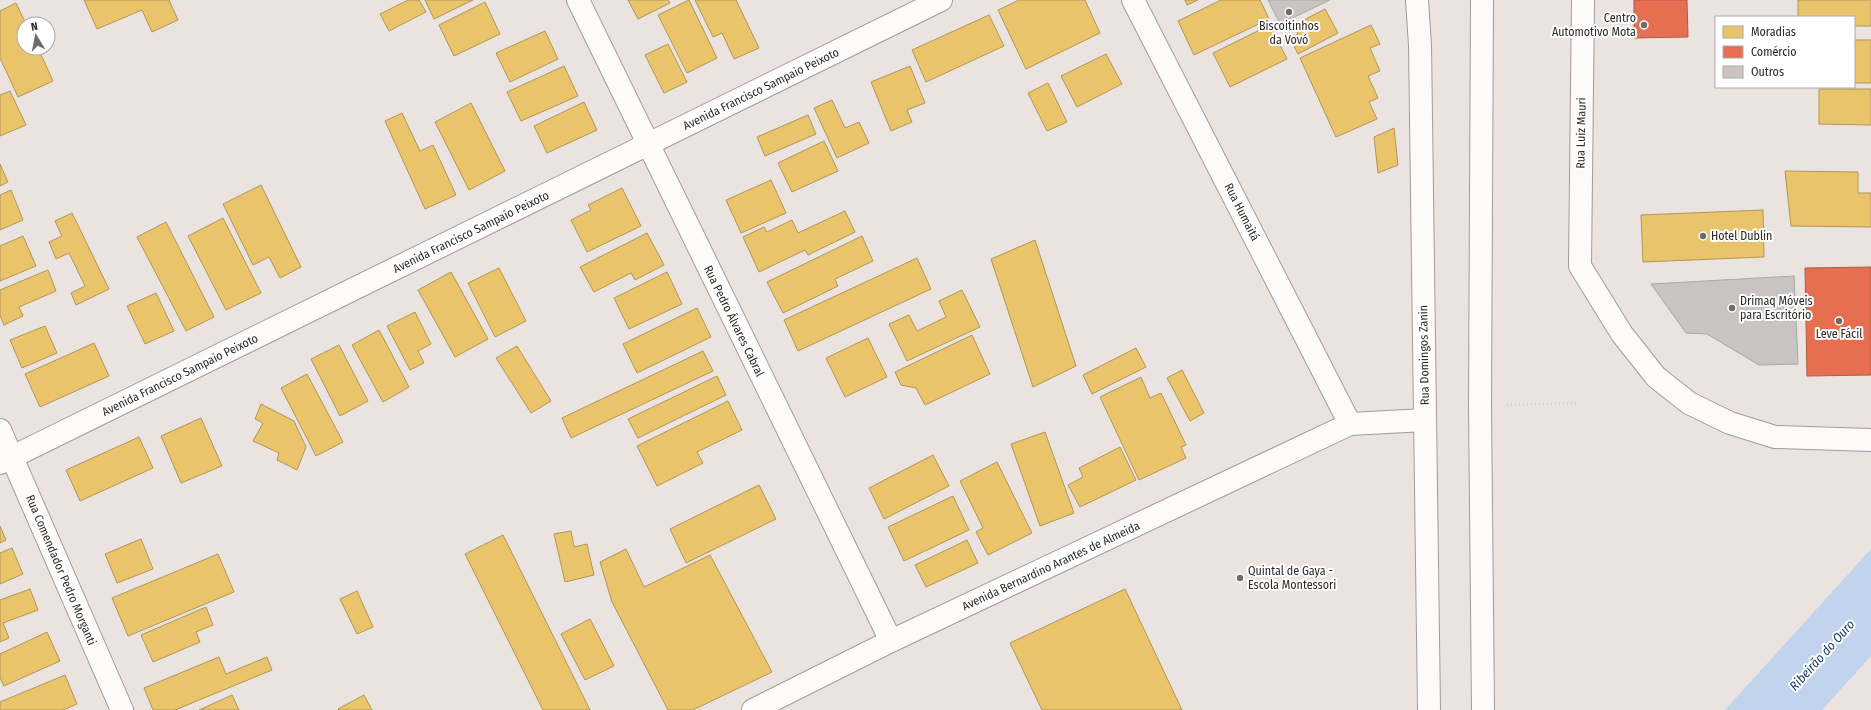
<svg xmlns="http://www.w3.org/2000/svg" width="1871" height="710" viewBox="0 0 1871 710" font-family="'Fira Sans Condensed',sans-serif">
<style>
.water{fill:#c1d3ed}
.homes{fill:#e9c46a;stroke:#b19656}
.shops{fill:#e76f51;stroke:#b05a44}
.building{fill:#c9c4c1;stroke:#ada8a6}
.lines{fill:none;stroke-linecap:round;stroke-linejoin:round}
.street-casing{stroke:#a19c9a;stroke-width:24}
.primary-casing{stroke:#a19c9a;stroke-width:24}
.path{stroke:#d3d1d1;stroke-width:2.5;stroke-dasharray:1 3;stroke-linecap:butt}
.street{stroke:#fcfbfa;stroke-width:22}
.primary{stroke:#fcfbfa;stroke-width:22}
.poi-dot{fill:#706b68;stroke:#fff;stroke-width:1.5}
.labels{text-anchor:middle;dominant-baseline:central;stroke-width:4;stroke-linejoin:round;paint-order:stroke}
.poi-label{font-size:12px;fill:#2e2a27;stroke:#fff;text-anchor:start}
.street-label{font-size:12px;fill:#2e2a27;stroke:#fff}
.water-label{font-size:13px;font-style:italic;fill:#133967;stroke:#fff}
</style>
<rect width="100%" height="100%" fill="#ebe3e0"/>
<path class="water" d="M1871,549V656L1822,710H1725Z"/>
<g class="homes">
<path d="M84,0H169L178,20L152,32L142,10L97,29Z"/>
<path d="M408,0H419L426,12L389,31L380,14Z"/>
<path d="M425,0H473L434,19Z"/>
<path d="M628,0H668L670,3L638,19Z"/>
<path d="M689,0L717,58L687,73L658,15Z"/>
<path d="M695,0H736L759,48L734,59L722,33L713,37Z"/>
<path d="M1019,0H1085L1100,33L1026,69L998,10Z"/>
<path d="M1185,0H1198L1187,5Z"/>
<path d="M1221,0H1260L1269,19L1194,55L1178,21Z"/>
<path d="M1798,0H1871V26H1854V17H1798Z"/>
<path d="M485,2L500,34L454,56L439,25Z"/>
<path d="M16,3L26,24H24V48H38L53,81L18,97L0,58V11Z"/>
<path d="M1325,9L1338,33L1298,54L1290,38L1298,34L1294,25Z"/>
<path d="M989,15L1004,46L926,82L912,50Z"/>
<path d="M1270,25L1287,59L1230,87L1213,53Z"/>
<path d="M1371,25L1380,44L1370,48L1380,71L1368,76L1378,98L1369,102L1377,119L1336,137L1300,58Z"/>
<path d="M545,31L558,59L510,82L496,53Z"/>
<rect x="1854" y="40" width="17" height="43"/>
<path d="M668,44L687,82L664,93L645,55Z"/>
<path d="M1106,54L1122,84L1077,107L1061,76Z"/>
<path d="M564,66L578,96L521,121L507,92Z"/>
<path d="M910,66L925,103L907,110L912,122L891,131L871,82Z"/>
<path d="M1048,83L1067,122L1047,131L1028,93Z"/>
<path d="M1819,89H1871V125L1819,124Z"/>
<path d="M10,91L26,125L0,136V95Z"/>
<path d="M832,100L845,128L859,122L869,143L837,158L814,108Z"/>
<path d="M584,102L597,130L547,153L534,126Z"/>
<path d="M471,103L505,171L469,190L435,122Z"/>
<path d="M402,113L420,151L433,145L456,195L425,209L385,121Z"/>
<path d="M808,115L816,134L765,156L757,137Z"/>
<path d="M1394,128L1398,165L1378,173L1374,137Z"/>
<path d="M824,141L838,171L792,192L778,163Z"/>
<path d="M0,164L8,182L0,186Z"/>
<path d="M1785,171L1858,172V193H1871V227L1791,226Z"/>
<path d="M771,180L786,213L741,233L726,200Z"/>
<path d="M261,185L301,267L280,278L269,257L253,265L223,204Z"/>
<path d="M622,188L641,226L587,252L571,220L591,210L588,205Z"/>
<path d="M11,190L23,220L0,230V195Z"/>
<path d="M1763,210L1764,257L1643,262L1641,215Z"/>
<path d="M845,211L855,232L808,255L805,250L759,272L743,237L764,227L767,232L792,220L798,233Z"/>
<path d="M72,213L109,289L76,305L71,293L85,286L69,253L56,259L49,242L62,236L55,221Z"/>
<path d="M223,218L261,293L226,310L188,236Z"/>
<path d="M166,222L214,317L186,331L137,237Z"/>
<path d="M647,233L664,265L635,280L631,273L594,292L580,267Z"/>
<path d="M23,236L36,266L0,281V246Z"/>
<path d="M862,236L873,261L835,279L838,286L783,313L767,282Z"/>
<path d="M1035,240L1076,366L1033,387L991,259Z"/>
<path d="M917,258L931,289L798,351L784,320Z"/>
<path d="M499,268L526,321L495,337L468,283Z"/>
<path d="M48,270L56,291L19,307L23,316L4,325L0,315V290Z"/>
<path d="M451,272L488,339L455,357L418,290Z"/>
<path d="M667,272L682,304L629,329L614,298Z"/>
<path d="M962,290L980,327L907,361L889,324L909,315L917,331L946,317L939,301Z"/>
<path d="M156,293L174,331L145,344L127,306Z"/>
<path d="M697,308L711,337L637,373L623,344Z"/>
<path d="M415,312L431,344L418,351L424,363L410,370L387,326Z"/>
<path d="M45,326L57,353L22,368L10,340Z"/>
<path d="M379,330L409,387L383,402L352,345Z"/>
<path d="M972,335L990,374L925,405L916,388L901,385L895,372Z"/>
<path d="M868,338L887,377L845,397L826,358Z"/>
<path d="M94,343L109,376L40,407L25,374Z"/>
<path d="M339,345L368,401L340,416L311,359Z"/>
<path d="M517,346L551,401L531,413L496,358Z"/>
<path d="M1136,348L1146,367L1092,394L1083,375Z"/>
<path d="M703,351L713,371L571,438L562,418Z"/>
<path d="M1182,370L1204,413L1190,421L1167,378Z"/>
<path d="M307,374L343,442L316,456L281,388Z"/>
<path d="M717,376L726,395L638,438L628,419Z"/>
<path d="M1141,377L1150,398L1161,393L1186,445L1181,447L1186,458L1139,480L1100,397Z"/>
<path d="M728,401L742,430L697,452L703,463L657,486L637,446Z"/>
<path d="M261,404L294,421L306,447L297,470L277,460L279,453L253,441L263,423L255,419Z"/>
<path d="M201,418L222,466L181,483L161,436Z"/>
<path d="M1045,432L1074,513L1040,526L1011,444Z"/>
<path d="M139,437L153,468L80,501L66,470Z"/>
<path d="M1120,447L1136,480L1080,507L1068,485L1083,477L1079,468Z"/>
<path d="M933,455L949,486L884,519L869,488Z"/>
<path d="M997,462L1032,533L988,555L976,532L983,528L960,481Z"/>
<path d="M759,485L776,519L686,563L670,529Z"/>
<path d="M953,496L969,530L904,561L888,527Z"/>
<path d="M0,526L6,540L0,543Z"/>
<path d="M571,531L574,547L587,544L594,575L565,582L554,534Z"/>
<path d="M503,535L590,710H543L465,554Z"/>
<path d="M141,539L153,569L117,583L105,554Z"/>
<path d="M967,540L978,563L926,587L915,565Z"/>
<path d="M12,548L23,574L0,584V553Z"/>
<path d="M626,549L644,587L710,555L772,672L693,710H668L612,602L600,562Z"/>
<path d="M218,554L234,592L128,636L112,598Z"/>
<path d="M30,589L38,610L3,623L9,638L0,642V600Z"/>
<path d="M1125,589L1182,710H1042L1010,643Z"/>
<path d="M357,591L373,627L357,634L340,599Z"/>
<path d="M206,607L213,625L196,632L200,642L153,662L141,635Z"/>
<path d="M590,619L614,666L585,680L561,634Z"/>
<path d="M47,632L60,661L4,686L0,678V654Z"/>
<path d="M219,657L226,674L267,657L272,670L175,710H153L144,688Z"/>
<path d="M65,675L77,704L63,710H0V702Z"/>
<path d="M232,695L239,710H199Z"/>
<path d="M364,695L372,710H339L338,709Z"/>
</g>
<g class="shops">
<path d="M1634,0H1687L1688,37L1634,38Z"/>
<path d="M1871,267V375L1807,376L1805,268Z"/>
</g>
<g class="building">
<path d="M1268,0H1330L1280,24Z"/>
<path d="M1794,276L1798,364L1759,365L1707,334L1686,333L1651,284Z"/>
</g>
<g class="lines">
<g class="street-casing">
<g id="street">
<path d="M578,0L891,641"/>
<path d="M1133,0L1350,424"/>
<path d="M0,430L122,710"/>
<path d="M0,463L941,0"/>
<path d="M753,710L891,641L1350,424L1425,420"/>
</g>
</g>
<g class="primary-casing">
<g id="primary">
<path d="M1417,0L1420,45L1429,710"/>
<path d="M1482,0L1480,405L1483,710"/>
<path d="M1583,0L1580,266L1622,334L1656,377L1689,403L1730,423L1775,437L1871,440"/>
</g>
</g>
<path class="path" d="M1507,405L1576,403"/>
<use href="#street" class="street"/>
<use href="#primary" class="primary"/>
</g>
<g class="poi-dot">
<circle cx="1289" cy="12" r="4"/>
<circle cx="1644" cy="25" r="4"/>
<circle cx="1703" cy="236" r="4"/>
<circle cx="1732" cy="308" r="4"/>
<circle cx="1839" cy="321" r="4"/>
<circle cx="1240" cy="578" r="4"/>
</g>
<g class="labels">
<g class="poi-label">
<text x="1636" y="18" text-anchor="end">Centro<tspan x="1636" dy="14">Automotivo Mota</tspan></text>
<text x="1289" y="26" text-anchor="middle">Biscoitinhos<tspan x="1289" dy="14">da Vovó</tspan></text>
<text x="1711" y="236">Hotel Dublin</text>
<text x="1740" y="301">Drimaq Móveis<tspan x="1740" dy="14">para Escritório</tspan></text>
<text x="1839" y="334" text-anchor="middle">Leve Fácil</text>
<text x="1248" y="571">Quintal de Gaya -<tspan x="1248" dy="14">Escola Montessori</tspan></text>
</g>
<g class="street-label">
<text transform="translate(761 89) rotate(-26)">Avenida Francisco Sampaio Peixoto</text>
<text transform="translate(1581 133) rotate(-89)">Rua Luiz Mauri</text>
<text transform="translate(1242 212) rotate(63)">Rua Humaitá</text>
<text transform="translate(471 232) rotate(-26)">Avenida Francisco Sampaio Peixoto</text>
<text transform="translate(734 321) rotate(64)">Rua Pedro Álvares Cabral</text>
<text transform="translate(1424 355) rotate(-91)">Rua Domingos Zanin</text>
<text transform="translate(180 375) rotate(-26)">Avenida Francisco Sampaio Peixoto</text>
<text transform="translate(1051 566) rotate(-25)">Avenida Bernardino Arantes de Almeida</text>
<text transform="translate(61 570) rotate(67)">Rua Comendador Pedro Morganti</text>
</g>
<g class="water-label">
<text transform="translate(1822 655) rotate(-48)">Ribeirão do Ouro</text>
</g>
</g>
<rect x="1715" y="16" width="140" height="72" fill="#ffffff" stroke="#abaaa9"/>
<rect x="1723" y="26" width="20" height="12" fill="#e9c46a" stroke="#abaaa9"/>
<text x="1751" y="36" font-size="12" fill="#2e2a27">Moradias</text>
<rect x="1723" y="46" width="20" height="12" fill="#e76f51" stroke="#abaaa9"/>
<text x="1751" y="56" font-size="12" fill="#2e2a27">Comércio</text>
<rect x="1723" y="66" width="20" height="12" fill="#c9c4c1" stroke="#abaaa9"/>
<text x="1751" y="76" font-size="12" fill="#2e2a27">Outros</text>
<g transform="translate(36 36) rotate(350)"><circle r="19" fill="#ffffff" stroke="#abaaa9"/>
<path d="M0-3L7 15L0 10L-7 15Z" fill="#706b68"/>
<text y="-6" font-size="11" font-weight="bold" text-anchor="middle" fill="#2e2a27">N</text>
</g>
</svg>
